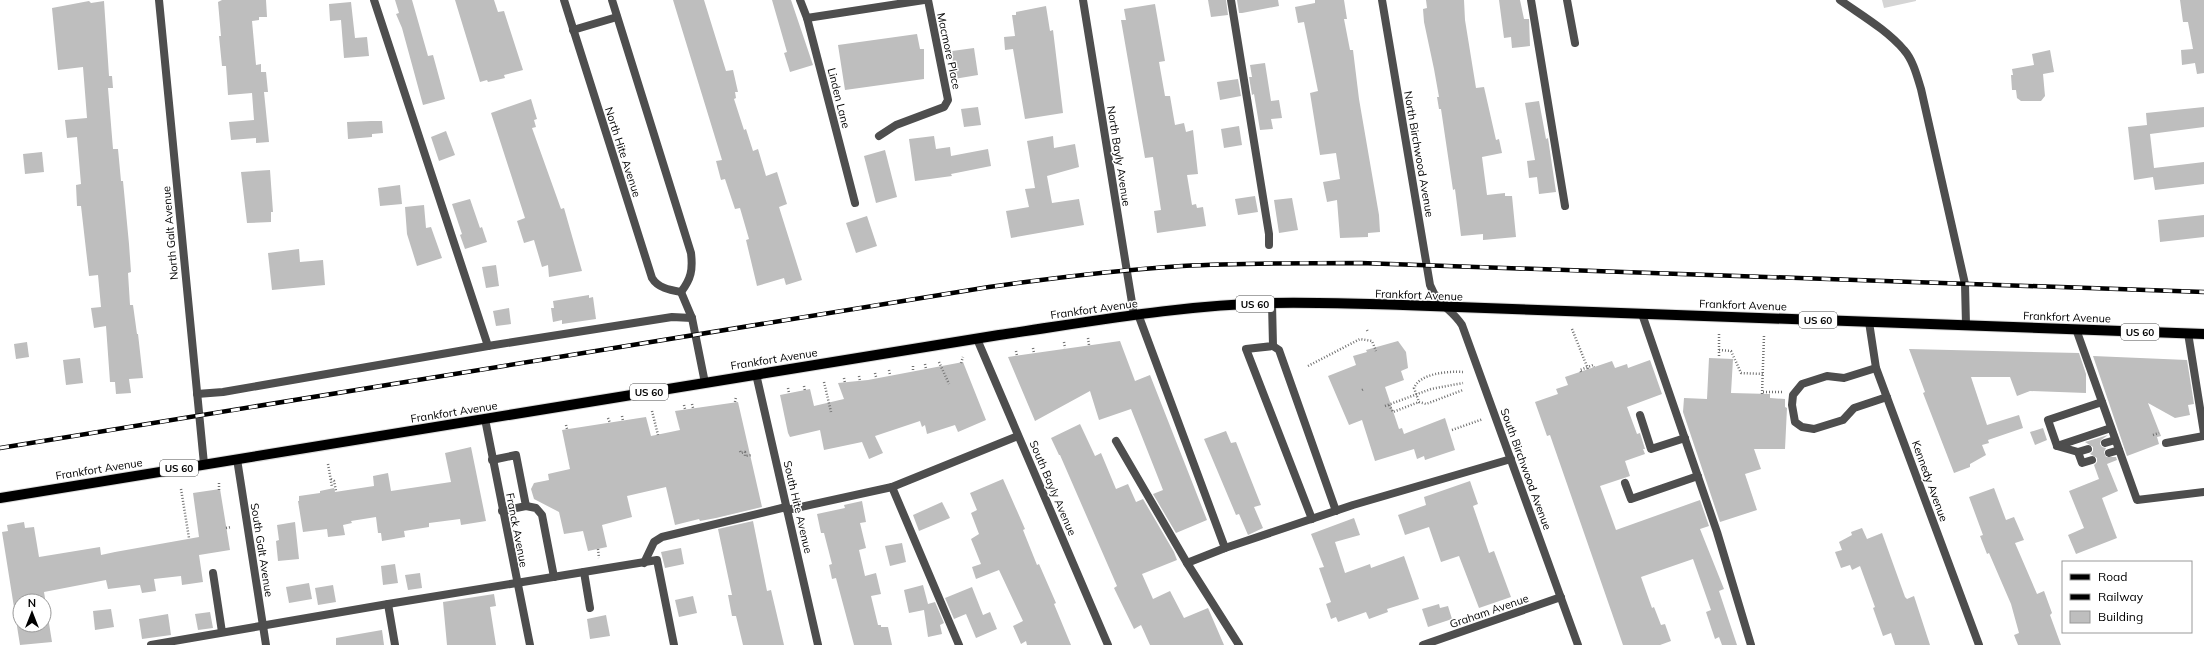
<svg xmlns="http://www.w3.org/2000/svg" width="2204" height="645" viewBox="0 0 2204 645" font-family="Mulish,sans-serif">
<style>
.green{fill:#d5d5d5}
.building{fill:#bebebe;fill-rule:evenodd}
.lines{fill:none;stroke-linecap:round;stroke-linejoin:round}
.primary-casing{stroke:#dbdbdb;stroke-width:12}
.path{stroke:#707070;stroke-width:2.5;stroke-dasharray:1 2;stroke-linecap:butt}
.lane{stroke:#4e4e4e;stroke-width:8}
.street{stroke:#4e4e4e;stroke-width:8}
.primary{stroke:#000;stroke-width:10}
.rail-casing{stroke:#000;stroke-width:4.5}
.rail{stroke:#fff;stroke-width:3;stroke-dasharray:9;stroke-linecap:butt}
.labels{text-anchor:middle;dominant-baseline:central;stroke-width:3;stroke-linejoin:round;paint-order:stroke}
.shield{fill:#fff;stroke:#4c4c4c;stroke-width:1}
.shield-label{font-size:10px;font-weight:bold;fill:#000}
.street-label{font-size:11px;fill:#000;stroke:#fff}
</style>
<rect width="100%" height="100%" fill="#fff"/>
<path class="green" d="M1882,0H1916V1L1884,8Z"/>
<g class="building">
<path d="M222,0H266L267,17H259V20L252,21L256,65L261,64V72H266L268,92H264L269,142L256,143V138L231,140L229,122L254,120L252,93L228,95L226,66H222L219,36H221L218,2Z"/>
<path d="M395,0H412L428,56L433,55L445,99L423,105L402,28L396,14L399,13Z"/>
<path d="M455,0H494L498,12L504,11L523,70L504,75L505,78L488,82L487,80L480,82Z"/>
<path d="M673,0H704L726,71L733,70L738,92H735L736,98L734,99L744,130L746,129L753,151L758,149L766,176L777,172L787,204L779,207L802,280L786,285L784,278L757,286L746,240L749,239L740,208L735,209L725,179L721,180L716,161L722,160Z"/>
<path d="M772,0H791L813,65L790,72L784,53L787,52Z"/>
<path d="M1208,0H1226L1228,15L1211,17Z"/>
<path d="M1237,0H1278L1279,6L1242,13H1239Z"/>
<path d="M1315,0H1344L1347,19H1344L1350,50H1353L1359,99L1379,215L1380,232L1368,233V237L1340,238L1337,200L1327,202L1323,182L1340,179L1336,153L1320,155L1310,93L1318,91L1304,22L1298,23L1295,7L1315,3Z"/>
<path d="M1426,0H1464L1465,20L1476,88L1484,87L1496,140L1499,139L1502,153L1482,157L1487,195L1505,193V196H1512L1516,237L1483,240V234L1461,236L1455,189L1453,190L1441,109H1439L1437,97H1439L1434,69L1424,22L1423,9L1427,8Z"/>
<path d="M1499,0H1520L1524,19H1529L1530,46L1512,48L1511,37L1504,38Z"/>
<path d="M2180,0H2204V73L2197,74L2195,63L2182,65L2181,50L2193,49L2188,22H2183Z"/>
<path d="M89,1L91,3L104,1L109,76H112L113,88H108L113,149H118L121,181H123L129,244L131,272L128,273L130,305H133L137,334H138L143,378L129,379L131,393L116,394L115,382H110L106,326L94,328L91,308L101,307L98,275L89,276L81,206H77L76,185L81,184L77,137L67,138L65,120L87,118L83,67L58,70L52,8Z"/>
<path d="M351,2L355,38L367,37L369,56L344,58L341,20L330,21L329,4Z"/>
<path d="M1155,4L1165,61L1159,62L1165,96H1170L1175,125L1184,123L1186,132L1193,130L1198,174L1187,175L1192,205L1196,204L1197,208L1203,207L1206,226L1157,233L1154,211L1161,210L1153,157L1145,158L1121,20H1126L1124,9Z"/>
<path d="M1046,6L1050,31L1053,30L1063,113L1025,119L1013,49L1005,50L1004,37L1015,36L1012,15H1016V12Z"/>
<path d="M917,34L920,49H924V79L845,90L838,45Z"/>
<path d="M974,48L978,75L954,79L952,51Z"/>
<path d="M2050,50L2054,72L2043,74L2045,96L2041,101H2021L2017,98L2016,90H2012L2011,75H2013L2012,69L2034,65L2032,54Z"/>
<path d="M1265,63L1271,101L1279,100L1282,118L1271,119L1273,129L1260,130L1254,94L1252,95L1249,77H1252L1250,65Z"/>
<path d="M1238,79L1241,96L1220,100L1217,82Z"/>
<path d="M531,99L537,119L534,120L536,127L532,128L561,209L564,208L582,271L549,277L548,265L542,267L534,240L524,243L517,221L525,218L491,113Z"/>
<path d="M1539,101L1546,139L1548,138L1556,192L1539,194L1537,177L1529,178L1527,161L1535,160L1525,103Z"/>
<path d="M978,107L981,125L964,127L961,109Z"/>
<path d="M2204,107V127L2150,134L2154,168L2204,162V184L2155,190L2153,177L2134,180L2128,127L2147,125L2146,113Z"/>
<path d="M371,121H382L383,133L372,134V137L348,139L347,122Z"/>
<path d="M1239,126L1242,145L1224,148L1221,129Z"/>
<path d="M446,131L455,155L439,161L431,137Z"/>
<path d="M934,136L936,149L950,147L951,156L988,149L991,166L951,174L952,176L915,181L909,139Z"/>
<path d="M1053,136L1054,148L1075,144L1079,167L1047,176L1052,203L1079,199L1084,225L1011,238L1006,211L1029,207L1025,189L1035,188L1027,141Z"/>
<path d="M885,150L897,197L876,203L864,156Z"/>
<path d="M42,152L44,172L25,174L23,154Z"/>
<path d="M270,170L273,212H271V222L247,223L241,172Z"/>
<path d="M400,185L402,204L380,206L378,188Z"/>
<path d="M1255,196L1258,212L1238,215L1235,199Z"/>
<path d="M1292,198L1298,230L1279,233L1274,200Z"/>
<path d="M470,199L480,228L482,227L487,242L465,249L460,235L462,234L452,204Z"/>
<path d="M424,205L426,228L431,227L442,258L417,266L407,234L405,207Z"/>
<path d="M2204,215V237L2160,242L2158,220Z"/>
<path d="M867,216L877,246L856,253L846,223Z"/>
<path d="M299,249L300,262L323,260L325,285L272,290L268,253Z"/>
<path d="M496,265L499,286L486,288L482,267Z"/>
<path d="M589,295V298L593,297L596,319L562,324V320L553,322L551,308H554L553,301Z"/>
<path d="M509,308L511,324L496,326L493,311Z"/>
<path d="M1120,341L1135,381L1150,375L1207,520L1176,533L1153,494L1163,490L1131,409L1099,420L1090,391L1035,421L1008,357Z"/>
<path d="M1398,341L1406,352L1408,368L1401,371L1404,380L1385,387L1399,429L1402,428L1404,434L1445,418L1455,450L1425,460L1424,456L1417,459L1414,449L1375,461L1362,420L1349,425L1328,376L1356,365L1353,356L1367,352L1366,350Z"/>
<path d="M27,342L29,357L16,359L14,344Z"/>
<path d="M1909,349L2079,353L2086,374V393L2030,391L2017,396L2010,377H1971L1987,425L2019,415L2023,428L1988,440L1989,443L1982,445L1986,455L1970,464V467L1954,473L1923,393L1925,392Z"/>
<path d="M2093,356L2187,360L2194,404L2188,405L2190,415L2175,418L2148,403L2161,436L2157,437L2159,444L2127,456Z"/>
<path d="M80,358L83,383L66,385L63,360Z"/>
<path d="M1709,358L1733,359L1731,393L1770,394V398L1785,399V407L1787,408L1785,449H1754L1761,469L1745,474L1757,510L1720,522L1683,412L1684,398L1707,399Z"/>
<path d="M1650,360L1662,394L1627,407L1637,434L1640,433L1645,449H1643L1645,454L1625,461L1630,476L1600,486L1616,530L1700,500L1709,526L1700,529L1724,589L1719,591L1737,645H1722L1719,637L1715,639L1706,612L1711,610L1693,559L1641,577L1652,608L1654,607L1661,625L1665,624L1671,641L1660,645H1623L1550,435L1547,436L1535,402L1558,394L1556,389L1568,385L1565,377L1612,361L1615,368L1627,364L1628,368Z"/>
<path d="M963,362L986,420L958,432L955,425L927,434L925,425L922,427L920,421L875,436L883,453L869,459L862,442L824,450L820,430L790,437L788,433L780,395L810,389L814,406L844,399L838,383L868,380Z"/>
<path d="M738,402L762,507L716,518L700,521L699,519L675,525L666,487L627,496L632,517L602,525L607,547L588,551L583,531L564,534L559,512L534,499L531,489L534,483L549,480L548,474L570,469L562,430L646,417L651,436L680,430L675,411Z"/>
<path d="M1080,424L1095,456L1101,453L1116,489L1128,484L1136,502L1143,499L1174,552L1177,560L1142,574L1153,599L1170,591L1184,618L1208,608L1224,645H1150L1141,625L1134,629L1114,588L1117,586L1060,455H1059L1051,438Z"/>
<path d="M2043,428L2047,440L2035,445L2030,432Z"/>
<path d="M1226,431L1231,443L1236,442L1261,505L1254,507L1263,528L1248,535L1239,514L1236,515L1204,439Z"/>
<path d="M2108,435L2101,440L2100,444L2102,447L2106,448L2104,452L2106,457H2116L2117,460L2107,464L2118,491L2102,498L2117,538L2076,554L2068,535L2084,528L2069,491L2099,479L2094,465L2097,462V458L2090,454L2093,451V447L2085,442Z"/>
<path d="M471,447L486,521L461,525L460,519L429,523V527L404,531L405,537L382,541L381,533H378L376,517L351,521L352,523L343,525L345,535L328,537L327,529L303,532L298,501H299V496L320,493V491L334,488L335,492L374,486L373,476L388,473L391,491L451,482L445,453Z"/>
<path d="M1003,479L1025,529L1023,530L1037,565L1039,564L1056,603L1054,604L1071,645H1027L1026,641L1021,644L1013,626L1023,621L999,570L976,579L972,567L981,564L971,539L979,534L971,513L977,510L970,493Z"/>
<path d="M1470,481L1478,504L1473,506L1489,553L1494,551L1511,597L1479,608L1459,556L1441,562L1429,527L1405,535L1398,515L1426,505L1424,497Z"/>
<path d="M1994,488L2006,520L2014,517L2024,540L2015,543L2037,594L2044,591L2052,613L2050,615L2061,645H2018L2014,635L2019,633L2011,604L1989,553L1987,554L1980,536L1983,535L1969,497Z"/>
<path d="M220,489L230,550L199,555L203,582L182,585L181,576L154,579L156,591L142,593L140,585L108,589L106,580L44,592L52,642L20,645L2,532L8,531L7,525L24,522L25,528L34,527L39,557L100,547L101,555L115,552L199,537L193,493ZM20,601H44V625H20Z"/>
<path d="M862,501L866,522L860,523L866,548L859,550L865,576L876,573L881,594L871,596L878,625H881V627H888L892,645H854L836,578L832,579L829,565L832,564L824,533H821L817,514L845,508L844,505Z"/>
<path d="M942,502L950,518L919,531L913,515Z"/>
<path d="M1354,518L1360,535L1335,542L1345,573L1370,564L1371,568L1404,556L1419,599L1387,609L1388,612L1369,619L1366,612L1338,622L1336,617L1331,619L1326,604L1331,602L1319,568L1324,567L1311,534Z"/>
<path d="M753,521L767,591L771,590L784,645H743L736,616H732L728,595H732L718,529Z"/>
<path d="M295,522L299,559L278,561L276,541L279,540L277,525Z"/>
<path d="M1862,528L1867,539L1882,533L1905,597L1907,599L1914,596L1930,645H1895L1891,633L1883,636L1873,608L1875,607L1860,566L1852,570L1850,565L1841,568L1835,552L1842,550L1839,542L1852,535L1851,532Z"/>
<path d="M902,543L906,562L890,566L885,546Z"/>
<path d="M681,548L684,564L665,568L661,552Z"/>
<path d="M395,564L398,583L383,585L381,566Z"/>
<path d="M420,573L422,588L408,590L405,575Z"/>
<path d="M309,583L312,599L289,603L286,587Z"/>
<path d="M333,585L336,602L318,605L315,588Z"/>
<path d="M923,585L928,604L935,602L944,623L940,625L942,634L928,637L924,610L909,613L904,590Z"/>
<path d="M972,587L983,615L990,612L997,629L976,638L966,614L954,619L945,598Z"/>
<path d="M494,594L496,606L490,607L496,645H447L443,602Z"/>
<path d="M693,596L697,613L679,617L675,600Z"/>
<path d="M1439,604L1440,608L1448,606L1452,619L1428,627L1422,609Z"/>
<path d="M111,609L114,627L95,630L93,611Z"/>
<path d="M210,612L213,628L198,630L195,614Z"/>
<path d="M168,614L171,635L142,639L139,619Z"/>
<path d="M606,615L610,636L590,639L587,619Z"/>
<path d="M382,630L384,645H336V638Z"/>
</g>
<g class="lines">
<g class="primary-casing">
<path id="primary" d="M0,498L999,335C1089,322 1180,305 1272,303C1316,302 1359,304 1403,305L2204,334"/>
</g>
<g class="path">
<path d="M1572,329L1588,369"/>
<path d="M1367,330L1368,332"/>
<path d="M1719,334V358"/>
<path d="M1088,338L1089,345"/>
<path d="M1064,342L1065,348"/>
<path d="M1033,348L1034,353"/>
<path d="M1719,350L1731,351L1741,373L1763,374"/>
<path d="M1016,351L1017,356"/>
<path d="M939,362L949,384"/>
<path d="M961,363L963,357"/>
<path d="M925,364L926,369"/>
<path d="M913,366V371H914"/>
<path d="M1308,366L1360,339L1372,341L1376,351"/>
<path d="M889,370L890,375"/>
<path d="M1463,372C1449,371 1420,373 1414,388L1419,402L1426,404L1463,390"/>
<path d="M1581,372L1580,370L1593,365L1594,367"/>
<path d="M875,373L876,377"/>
<path d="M859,376L860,381"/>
<path d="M844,378L845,383"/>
<path d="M824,382L831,412"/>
<path d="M804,386L805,391"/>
<path d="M788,388L789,393"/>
<path d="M1362,390L1364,389"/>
<path d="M1763,392H1782"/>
<path d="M1762,394L1764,336"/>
<path d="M735,402L736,397"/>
<path d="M692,404L693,408"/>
<path d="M684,405L685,409"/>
<path d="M1389,405L1393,412L1419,402"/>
<path d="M1385,406L1431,389L1463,383"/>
<path d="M652,411L658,435"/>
<path d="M622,416L623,421"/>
<path d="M608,418L610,423"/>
<path d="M566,425L567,429"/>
<path d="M1452,430L1483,419"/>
<path d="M2153,435L2159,433"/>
<path d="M740,451L741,453L745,452V456L752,455"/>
<path d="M328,464L332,487"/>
<path d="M331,479L334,481L336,491"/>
<path d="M219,483V490"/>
<path d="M181,489L189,538"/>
<path d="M226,528L231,527"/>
<path d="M598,549L599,558"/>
</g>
<g class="lane">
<path d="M374,0L488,346L672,317L692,318"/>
<path d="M1531,0L1565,206"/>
<path d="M1567,0L1575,43"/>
<path d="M1840,0C1861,15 1887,30 1904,50C1913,60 1917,76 1921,89L1965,284L1966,325"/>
<path d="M573,30L617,17"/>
<path d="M1272,303L1273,346L1246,349L1312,519"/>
<path d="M1138,314L1225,548"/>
<path d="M1642,314L1717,532L1751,645"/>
<path d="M2076,329L2137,500L2204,492"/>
<path d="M2188,333L2204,433"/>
<path d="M1273,346L1279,350L1336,511"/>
<path d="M1876,368L1844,378L1827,376L1802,384L1793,395L1792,405L1795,422L1802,427L1814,429L1843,420L1854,408L1887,397"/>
<path d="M197,394L223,392L488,346"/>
<path d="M2102,402L2048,420L2057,446L2111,428"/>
<path d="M1640,415L1651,449L1685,438"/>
<path d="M1116,441L1187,563"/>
<path d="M2105,443L2115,440"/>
<path d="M2166,443L2204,436"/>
<path d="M2057,446L2078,452L2088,449"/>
<path d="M2078,452L2082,463L2092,460"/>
<path d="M2109,453L2119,450"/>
<path d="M492,460L516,455L526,506L502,511"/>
<path d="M1625,483L1631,499L1698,476"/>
<path d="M526,506L536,508L542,515L554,577"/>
<path d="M787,510L892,487"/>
<path d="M644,563L654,542L662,537L786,507"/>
<path d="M584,572L590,608"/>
<path d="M213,573L222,632"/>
<path d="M388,604L395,645"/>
<path d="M151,645L388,604L657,560L674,645"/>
<path d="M959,645L892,487L1018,436"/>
<path d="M1239,645L1187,563L1225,548L1353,505L1511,459"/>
</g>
<g class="street">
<path d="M159,0L204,464"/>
<path d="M564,0L652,278C658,288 670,290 681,292C691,279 693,270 691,253L612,0"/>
<path d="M800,0L807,18L855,203"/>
<path d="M1083,0L1134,315"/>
<path d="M1231,0L1269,234V245"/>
<path d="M1382,0L1430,285C1438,306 1451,308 1462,325L1578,645"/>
<path d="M807,18L924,0"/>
<path d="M879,136L896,125L944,107L948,100L928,0"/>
<path d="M681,292L692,318L705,383"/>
<path d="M1869,322L1876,368L1979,645"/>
<path d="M977,339L1108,645"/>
<path d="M756,374L818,645"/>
<path d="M485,419L530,645"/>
<path d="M237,459L266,645"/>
<path d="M1423,645L1561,597"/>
</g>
<use href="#primary" class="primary"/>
<g class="rail-casing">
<path id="rail" d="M0,448L989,287C1053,278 1117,270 1182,266C1242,263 1301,263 1361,263L2204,292"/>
</g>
<use href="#rail" class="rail"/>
</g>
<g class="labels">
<g class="shield">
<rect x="1236" y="296" width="38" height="16" rx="3"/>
<rect x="1799" y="312" width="38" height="16" rx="3"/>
<rect x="2121" y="324" width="38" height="16" rx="3"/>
<rect x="630" y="384" width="38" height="16" rx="3"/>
<rect x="160" y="460" width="38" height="16" rx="3"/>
</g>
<g class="shield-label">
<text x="1255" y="304">US 60</text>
<text x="1818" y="320">US 60</text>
<text x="2140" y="332">US 60</text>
<text x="649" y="392">US 60</text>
<text x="179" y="468">US 60</text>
</g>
<g class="street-label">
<text transform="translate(949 51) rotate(78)">Macmore Place</text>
<text transform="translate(839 98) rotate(76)">Linden Lane</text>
<text transform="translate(623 152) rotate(72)">North Hite Avenue</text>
<text transform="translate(1419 154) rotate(80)">North Birchwood Avenue</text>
<text transform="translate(1119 156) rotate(81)">North Bayly Avenue</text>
<text transform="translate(170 233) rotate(-95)">North Galt Avenue</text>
<text transform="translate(1419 295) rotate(2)">Frankfort Avenue</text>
<text transform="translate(1743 305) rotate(2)">Frankfort Avenue</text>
<text transform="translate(1094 309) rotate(-8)">Frankfort Avenue</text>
<text transform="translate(2067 317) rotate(2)">Frankfort Avenue</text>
<text transform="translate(774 359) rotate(-9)">Frankfort Avenue</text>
<text transform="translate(454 412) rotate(-9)">Frankfort Avenue</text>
<text transform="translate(99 469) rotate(-9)">Frankfort Avenue</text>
<text transform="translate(1526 469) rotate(70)">South Birchwood Avenue</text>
<text transform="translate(1930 481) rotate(70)">Kennedy Avenue</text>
<text transform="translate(1053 488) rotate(67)">South Bayly Avenue</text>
<text transform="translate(798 507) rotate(77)">South Hite Avenue</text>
<text transform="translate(517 530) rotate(79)">Franck Avenue</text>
<text transform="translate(262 550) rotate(81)">South Galt Avenue</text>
<text transform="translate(1489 611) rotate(-19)">Graham Avenue</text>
</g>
</g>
<rect x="2062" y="561" width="130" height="72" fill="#ffffff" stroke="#999999"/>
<rect x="2070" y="574" width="20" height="6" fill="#000000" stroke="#999999"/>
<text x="2098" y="581" font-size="12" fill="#000000">Road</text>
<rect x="2070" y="594" width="20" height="6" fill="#000000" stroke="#999999"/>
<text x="2098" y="601" font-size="12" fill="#000000">Railway</text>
<rect x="2070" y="611" width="20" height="12" fill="#bebebe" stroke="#999999"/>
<text x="2098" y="621" font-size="12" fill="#000000">Building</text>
<g transform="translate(32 613)"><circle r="19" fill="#ffffff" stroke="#999999"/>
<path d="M0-3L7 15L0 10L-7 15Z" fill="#000000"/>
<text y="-6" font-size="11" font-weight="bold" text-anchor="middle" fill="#000000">N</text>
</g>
</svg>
